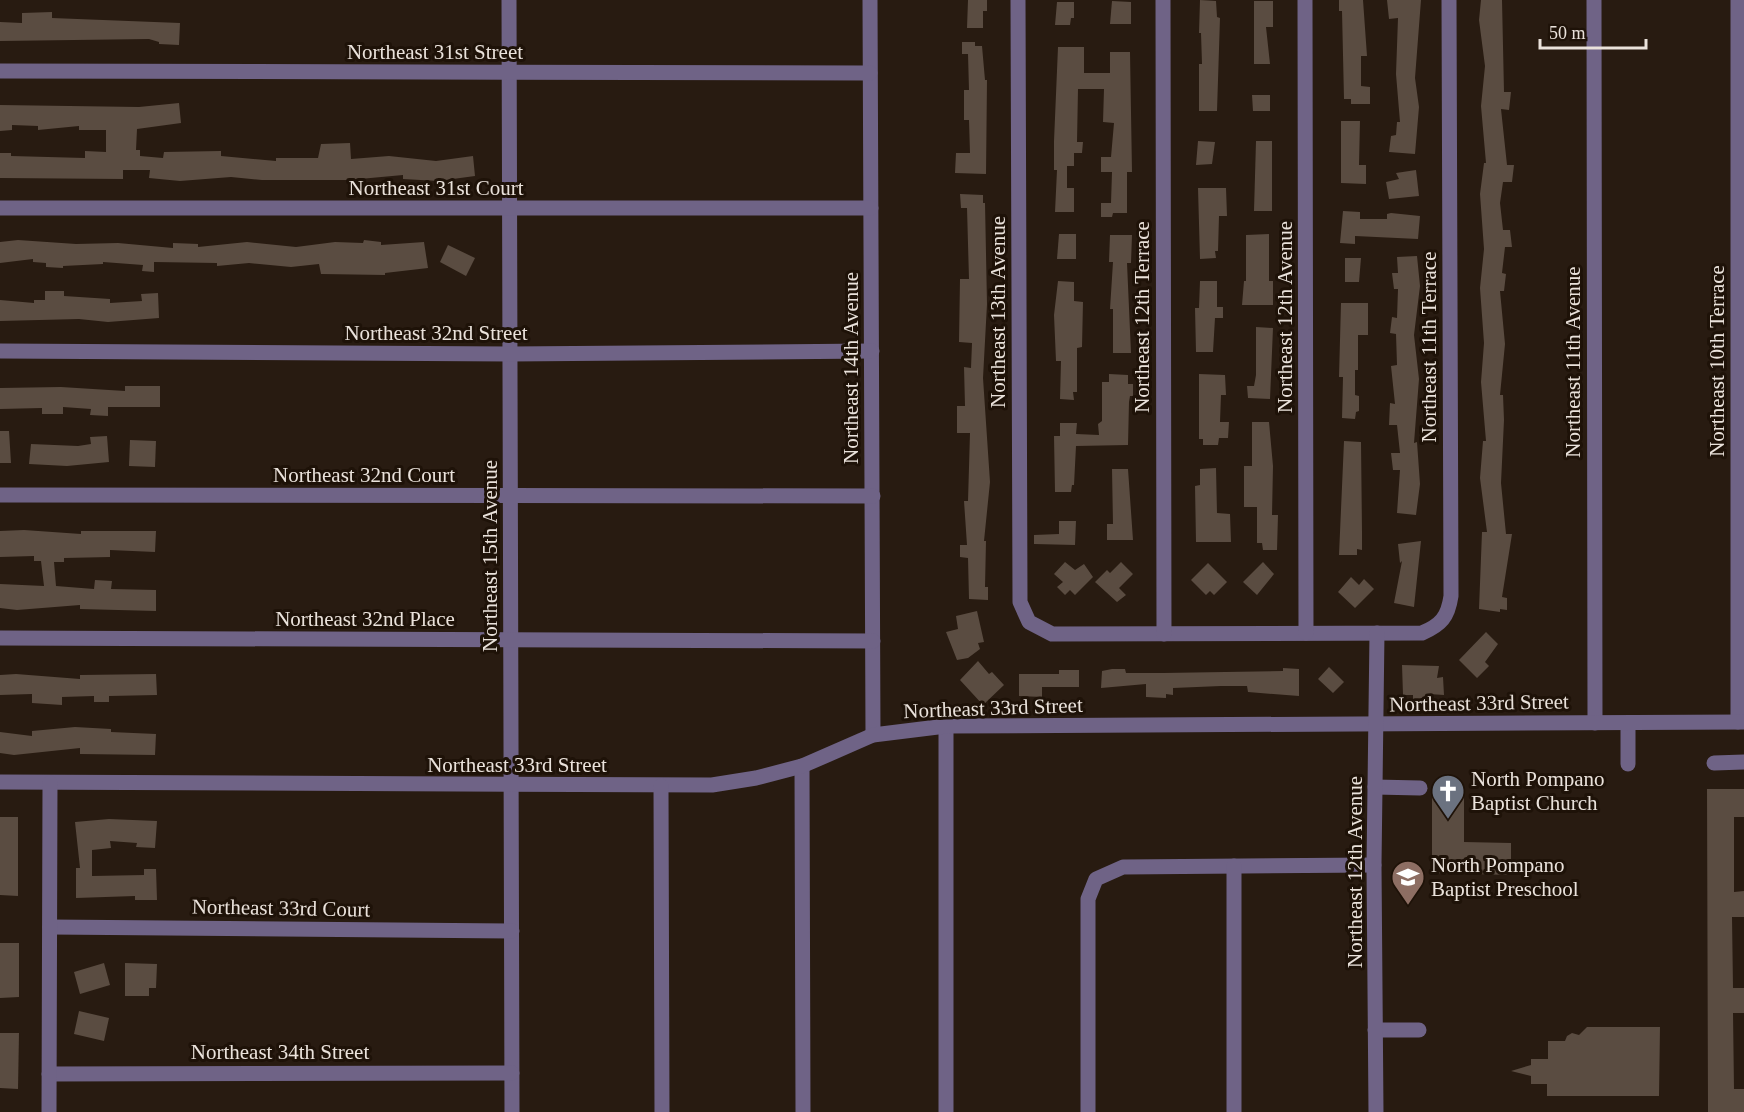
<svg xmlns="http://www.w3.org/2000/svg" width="1744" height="1112" viewBox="0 0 1744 1112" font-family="'Times New Roman',serif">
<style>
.building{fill:#5a4c41}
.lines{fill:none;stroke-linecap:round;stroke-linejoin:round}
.minor{stroke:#6f6386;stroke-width:15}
.labels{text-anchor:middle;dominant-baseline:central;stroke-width:6;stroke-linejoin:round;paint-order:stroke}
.street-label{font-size:21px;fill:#eae2db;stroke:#1e1208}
.poi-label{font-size:21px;fill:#eae2db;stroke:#1e1208;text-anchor:start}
</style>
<rect width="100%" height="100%" fill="#281b11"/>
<g class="building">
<path d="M968,0H987V11H983V28H967Z"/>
<path d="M1200,0L1216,1L1217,17L1220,18L1217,111H1199V64H1202L1201,33H1199Z"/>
<path d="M1339,0H1363L1367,56H1361V86L1370,87V104H1351V99H1344L1342,11H1339Z"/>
<path d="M1387,0H1421L1415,78L1419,107L1415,154L1389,152L1391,136L1396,135L1397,122H1400L1396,74L1398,18L1389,19Z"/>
<path d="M1481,0H1502L1504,92H1511L1509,110L1501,109L1507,165H1514L1512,182H1503L1500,203L1503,230H1510L1512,247H1505L1502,273L1506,274L1504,291H1500L1505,344L1500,395H1503L1504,420L1501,483L1506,534H1512L1502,597L1507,598V610L1500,609V612L1479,609L1482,532H1487L1480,478L1483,441H1486L1481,382L1484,343L1480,288L1484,249L1480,194L1484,163H1486L1481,106L1485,66L1479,20Z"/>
<path d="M1112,1L1131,2V24H1110Z"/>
<path d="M1254,1H1273V27H1266L1270,64H1254Z"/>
<path d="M1057,2H1074V18H1071L1070,25H1055Z"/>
<path d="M52,12V18L180,23L179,45L159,44V42L149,39L0,41V22L22,23V13Z"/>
<path d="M962,42H975V46H982L985,80H987L986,174L955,173L956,153H970L969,120H964V90H969L968,54H962Z"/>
<path d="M1058,47H1084V73H1110V52H1130L1132,172H1127V213H1113L1112,217H1101V203H1111L1112,172H1101V157H1111L1114,123L1103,122L1104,89H1078L1077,142H1083L1082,153H1074V166H1067V188H1074V212H1055L1057,170H1054V141Z"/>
<path d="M1252,95H1270V111H1253Z"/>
<path d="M179,103L181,123L137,129L136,150H140V156L163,158L164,152L221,151V156L276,161V158H318L321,144L350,143L351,159L389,156L436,161L473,156L475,176L438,181L403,179V175L349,180H262L231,177L180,181L149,178L150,170H123V179L0,178V153H11V156L85,158V151L106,152V130H79V126L38,130V126L12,125V130L0,131V105L139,107Z"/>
<path d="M1341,121H1360L1359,165H1366V184L1341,183Z"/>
<path d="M1198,141L1215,142L1212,164L1196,165Z"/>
<path d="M1256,141H1272V211H1254Z"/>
<path d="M1416,170L1419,196L1389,199L1386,182L1399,179L1396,173Z"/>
<path d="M1198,188H1226L1227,216H1219L1218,251H1215L1216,258L1200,259Z"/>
<path d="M960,194L983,195V203H985L987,304L983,378L990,482L984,541H986L985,587H988V600L969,599L968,558L960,557V545H967L964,501H968L970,433H957V406H965L964,367L971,368L972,343L959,342L960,279H969L967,208H961Z"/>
<path d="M1343,211L1360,212V219H1387V214L1391,213L1420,216L1418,239L1355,236V244L1340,243Z"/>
<path d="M1059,234H1076V259H1057Z"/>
<path d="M1269,234V281H1273V305H1242L1244,281H1246V235Z"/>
<path d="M1110,235H1132L1131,263H1127L1131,353H1113V309H1110L1113,262H1109Z"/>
<path d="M18,240L76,244L118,243L173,248V243L198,244V247L247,242L296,247L335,242L363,243L364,240L381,242V245L424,242L428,268L385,273V275L321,274L319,264L291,267L249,263L217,266V263L154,262V272L142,271L143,265L103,262V264L63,266V268L46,267V263L33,262V259L0,263V242Z"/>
<path d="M448,245L475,258L466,276L440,262Z"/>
<path d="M1417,256L1420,286L1414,335L1419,379L1414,443L1417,442L1420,484L1416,515L1397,513L1400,470H1393L1391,453H1400L1397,425H1389L1390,403L1395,404L1391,366L1397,365L1396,334L1390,333L1392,317L1397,318L1398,289H1394L1392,273H1398L1397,257Z"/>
<path d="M1345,258H1361L1359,282H1345Z"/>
<path d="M1058,281L1074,282V301L1083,302L1082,347L1077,348V392H1073L1074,400L1060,399L1061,361H1056L1054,315Z"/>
<path d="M1200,281H1217V307H1223V318H1215L1213,352H1196L1195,308H1199Z"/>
<path d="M45,291H64V296L110,299V303L142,301L141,294L158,293L159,318L108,322L79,319L0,321V300L34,303V300H45Z"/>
<path d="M1341,303H1368V335H1358V370H1355V395L1359,396V411L1356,412L1355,419L1342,418L1343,377H1339Z"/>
<path d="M1256,327L1273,328L1270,399L1248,398L1247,386H1254L1256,375Z"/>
<path d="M1109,374L1128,375V384H1133V396H1130L1129,402L1128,445L1076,446L1074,485H1072L1071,492H1055L1054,436H1060V423H1077L1076,434L1099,435L1098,424L1102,421V382H1109Z"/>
<path d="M1199,374L1225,375L1226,395H1221L1220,422H1229L1228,438H1219L1218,445H1203V439H1199Z"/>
<path d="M125,386H160V407H108V416L90,415L91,409L63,407V414H42V408L0,409V388L61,387L125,391Z"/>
<path d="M1252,422H1269L1273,466L1272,515H1278L1277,550H1263L1262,543H1257V507H1244V466H1252Z"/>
<path d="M0,431H9L11,463H0Z"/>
<path d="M107,436L109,462L67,466L29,464L31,444L78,446L91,444L90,437Z"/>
<path d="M130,440L156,441L155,467L129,466Z"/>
<path d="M1344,441L1361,442L1362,531V550L1357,549V555H1339Z"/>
<path d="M1216,468L1217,513L1230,514L1231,542H1196L1195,486L1200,485V469Z"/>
<path d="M1112,469H1128L1133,540H1107V524H1113Z"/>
<path d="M1059,521H1076L1075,545L1034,544V535L1059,534Z"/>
<path d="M24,530L81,534V531H156L155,552L110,550V557L64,558V562H54L56,586L94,589L95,580L112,581L111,589L156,590V611L80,609V605L17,610L0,608V584L44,586L41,561H34V556L0,557V531Z"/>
<path d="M1421,541L1414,607L1394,603L1402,561L1400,563L1398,544Z"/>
<path d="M1065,562L1075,570L1084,564L1093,577L1075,595L1070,590L1065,595L1057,587L1063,582L1054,574Z"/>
<path d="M1121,562L1133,574L1119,588L1126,595L1117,602L1095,582L1107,570L1110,573Z"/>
<path d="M1263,562L1274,574L1257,595L1243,582Z"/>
<path d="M1208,563L1227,582L1214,595L1210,591L1206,595L1191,580Z"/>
<path d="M1351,577L1359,585L1364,579L1374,589L1355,608L1338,592Z"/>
<path d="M977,611L984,642L978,643L980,649L968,658L957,660L946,632L958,629L956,616Z"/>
<path d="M1486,632L1498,644L1485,662L1489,666L1477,678L1459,660Z"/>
<path d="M978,661L989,674L992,672L1004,685L983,705L960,680Z"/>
<path d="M1402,665L1439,666L1437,678L1443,677L1444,695L1429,694L1430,700H1413V695H1403Z"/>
<path d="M1329,667L1344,682L1333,693L1318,679Z"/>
<path d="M1283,668L1299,669V696L1248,692L1247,686H1221L1173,688V695L1166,694V698L1146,697V684L1101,688L1102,671L1112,669H1125L1126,673H1163L1283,671Z"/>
<path d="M1059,670H1079V687H1042V697L1019,696V674H1059Z"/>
<path d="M16,674L80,679V675L156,674L157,695L109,696V702H94V696L62,697V705L32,703V694L0,695V675Z"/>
<path d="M75,727L111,729V732L156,734L155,755L80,754V748L14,755L0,753V732L32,736V731Z"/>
<path d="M1707,789H1744V817H1734V892L1744,891V917H1732L1733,988H1744V1013H1733L1734,1089H1744V1112H1708Z"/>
<path d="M1432,796L1464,797V842L1511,843V875L1432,873Z"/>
<path d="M0,817H18V896L0,895Z"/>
<path d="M109,819L157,821L155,848L136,847L137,843L110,841L111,848L92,850V876L144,875V869H156L157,900H135V896L76,898V868H80L75,822Z"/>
<path d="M0,943H19V997L0,998Z"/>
<path d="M104,963L110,985L80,994L74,972Z"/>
<path d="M125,963L157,964L156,988H149V996H125Z"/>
<path d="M79,1011L109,1018L104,1041L74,1034Z"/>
<path d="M1587,1027H1660L1659,1096H1547V1084H1531V1076L1511,1071L1531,1065V1059H1548V1041H1565L1567,1036L1572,1033L1579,1035Z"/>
<path d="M0,1033H19L18,1089L0,1088Z"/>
</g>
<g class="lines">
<g class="minor">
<path d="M509,0L512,1112"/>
<path d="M870,0L873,735"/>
<path d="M1018,0L1020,602L1029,622L1052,634L1422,633C1441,625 1448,617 1451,596L1449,0"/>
<path d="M1163,0L1164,634"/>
<path d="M1305,0L1306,633"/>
<path d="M1594,0L1595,723"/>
<path d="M1738,0V722"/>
<path d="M0,71L870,73"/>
<path d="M0,208H871"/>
<path d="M0,351L510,354L872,351"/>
<path d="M0,495L873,496"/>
<path d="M0,638L873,641"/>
<path d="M1628,723V764"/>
<path d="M946,726V1112"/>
<path d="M1714,763L1744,762"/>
<path d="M802,766L803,1112"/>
<path d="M0,782L712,785L756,778L802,766L873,735L946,726L1744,722"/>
<path d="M661,786L662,1112"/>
<path d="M1375,787L1420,788"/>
<path d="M50,927L512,931"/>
<path d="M1375,1030H1419"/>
<path d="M49,1074L512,1073"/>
<path d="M49,1112L50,783"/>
<path d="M1088,1112V899L1096,879L1123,867L1374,865"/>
<path d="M1234,1112V866"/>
<path d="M1376,1112L1374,865L1377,633"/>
</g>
</g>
<defs>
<g id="church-pin" transform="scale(1.725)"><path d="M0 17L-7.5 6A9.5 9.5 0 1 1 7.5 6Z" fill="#6b7280" stroke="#1e1208"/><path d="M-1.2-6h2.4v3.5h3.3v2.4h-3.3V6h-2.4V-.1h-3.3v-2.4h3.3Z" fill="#fff"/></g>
<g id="school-pin" transform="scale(1.725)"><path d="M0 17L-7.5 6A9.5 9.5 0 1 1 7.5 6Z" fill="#8d6e63" stroke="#1e1208"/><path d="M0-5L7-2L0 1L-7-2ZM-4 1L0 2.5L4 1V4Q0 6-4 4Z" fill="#fff"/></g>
</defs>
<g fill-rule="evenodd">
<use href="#church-pin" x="1448" y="791"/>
<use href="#school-pin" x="1408" y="877"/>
</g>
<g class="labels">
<g class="street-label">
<text x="435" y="52">Northeast 31st Street</text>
<text x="436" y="188">Northeast 31st Court</text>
<text transform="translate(998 312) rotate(-90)">Northeast 13th Avenue</text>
<text transform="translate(1142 317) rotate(-90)">Northeast 12th Terrace</text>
<text transform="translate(1285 317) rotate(-90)">Northeast 12th Avenue</text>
<text x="436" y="333">Northeast 32nd Street</text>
<text transform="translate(1429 347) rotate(-90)">Northeast 11th Terrace</text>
<text transform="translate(1717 361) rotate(-90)">Northeast 10th Terrace</text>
<text transform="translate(1573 362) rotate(-90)">Northeast 11th Avenue</text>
<text transform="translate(851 368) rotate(-90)">Northeast 14th Avenue</text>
<text x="364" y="475">Northeast 32nd Court</text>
<text transform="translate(490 556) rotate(-90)">Northeast 15th Avenue</text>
<text x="365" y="619">Northeast 32nd Place</text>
<text transform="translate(1479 703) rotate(-1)">Northeast 33rd Street</text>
<text transform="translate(993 708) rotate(-2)">Northeast 33rd Street</text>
<text x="517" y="765">Northeast 33rd Street</text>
<text transform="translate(1355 872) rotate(-90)">Northeast 12th Avenue</text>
<text transform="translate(281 908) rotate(1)">Northeast 33rd Court</text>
<text x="280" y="1052">Northeast 34th Street</text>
</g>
<g class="poi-label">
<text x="1471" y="779">North Pompano<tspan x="1471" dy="24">Baptist Church</tspan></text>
<text x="1431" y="865">North Pompano<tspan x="1431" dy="24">Baptist Preschool</tspan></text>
</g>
</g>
<path d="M1540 39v9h106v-9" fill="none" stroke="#eae2db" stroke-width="3"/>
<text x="1549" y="39" font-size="18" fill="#eae2db" stroke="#1e1208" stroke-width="4.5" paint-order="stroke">50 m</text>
</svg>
